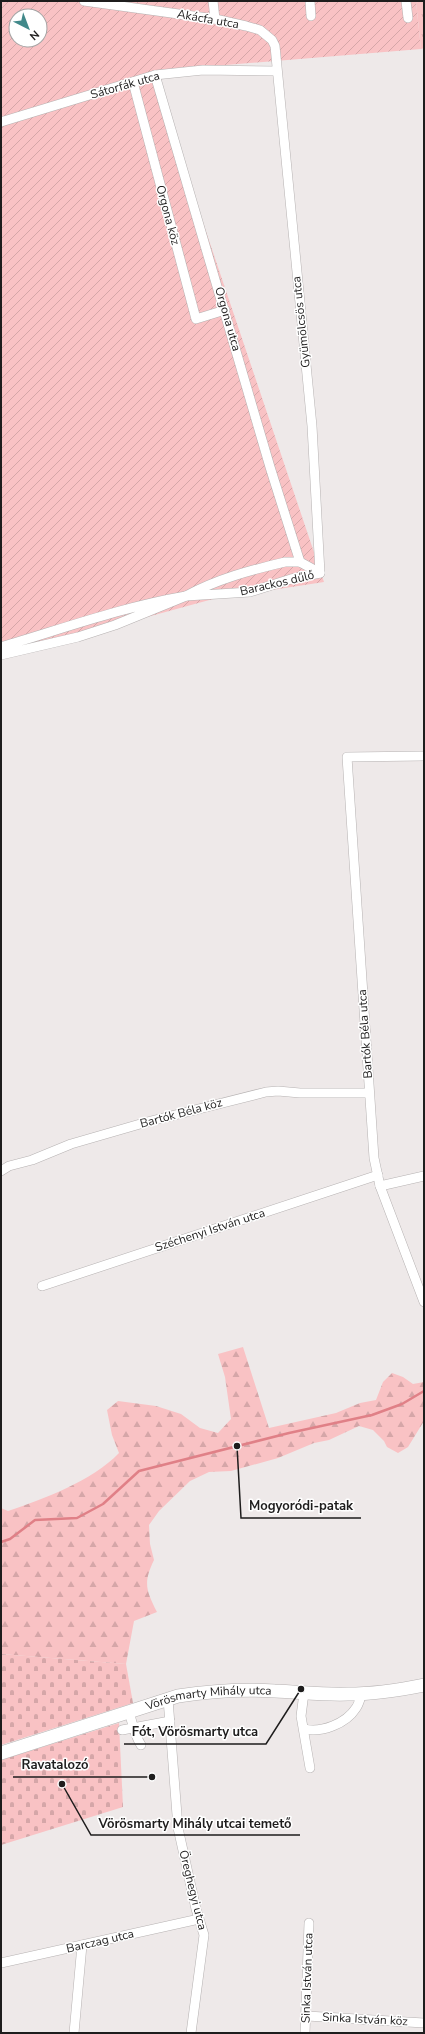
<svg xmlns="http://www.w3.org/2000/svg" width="425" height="2034" viewBox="0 0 425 2034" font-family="'Nunito Sans',sans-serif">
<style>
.grass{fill:url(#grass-tufts)}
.forest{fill:url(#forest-firs)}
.cemetery{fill:url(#cemetery-stones)}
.garden{fill:url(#garden-furrows);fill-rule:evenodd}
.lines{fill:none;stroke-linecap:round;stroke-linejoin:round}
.stream{stroke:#e08087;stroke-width:2.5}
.minor-casing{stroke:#b6b2b2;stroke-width:10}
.secondary-casing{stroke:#b6b2b2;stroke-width:14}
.minor{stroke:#fff;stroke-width:9}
.secondary{stroke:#fff;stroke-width:13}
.labels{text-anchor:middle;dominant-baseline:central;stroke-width:3;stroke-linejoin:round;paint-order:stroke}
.street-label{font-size:12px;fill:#1e1d1d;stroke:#fff}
.leader{fill:none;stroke:#1e1d1d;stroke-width:1.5}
.callout-dot{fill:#1e1d1d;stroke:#fff;stroke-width:1.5}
.callout-label{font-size:13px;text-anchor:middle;font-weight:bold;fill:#1e1d1d;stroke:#fff;stroke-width:3;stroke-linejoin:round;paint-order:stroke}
</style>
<defs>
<pattern id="grass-tufts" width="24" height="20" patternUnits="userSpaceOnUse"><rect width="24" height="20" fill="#f9c2c4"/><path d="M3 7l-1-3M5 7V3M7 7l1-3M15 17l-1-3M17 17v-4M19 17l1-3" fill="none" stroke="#d5a6a8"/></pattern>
<pattern id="forest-firs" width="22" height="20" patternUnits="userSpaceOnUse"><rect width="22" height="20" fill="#f9c2c4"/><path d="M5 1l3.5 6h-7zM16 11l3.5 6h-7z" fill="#d5a6a8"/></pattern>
<pattern id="cemetery-stones" width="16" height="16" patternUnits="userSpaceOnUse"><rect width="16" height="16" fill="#f9c2c4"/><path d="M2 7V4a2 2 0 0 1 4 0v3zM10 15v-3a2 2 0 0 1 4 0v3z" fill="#d5a6a8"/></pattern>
<pattern id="garden-furrows" width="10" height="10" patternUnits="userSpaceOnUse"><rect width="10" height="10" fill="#f9c2c4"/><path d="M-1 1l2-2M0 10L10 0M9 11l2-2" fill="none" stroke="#d5a6a8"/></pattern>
</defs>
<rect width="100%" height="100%" fill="#eee9e9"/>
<path class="grass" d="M416,1H424V48L421,49Z"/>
<path class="forest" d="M243,1347L269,1428L336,1413L360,1403L376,1400L383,1382L392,1373L403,1377L413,1384L424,1382V1421L408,1447L398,1453L387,1447L384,1441L373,1430L359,1426L329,1440L314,1443L278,1458L231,1471L209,1472L190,1481L159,1511L149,1525L150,1544L154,1560C143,1583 146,1590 157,1612L134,1621L126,1664L1,1654V1508L8,1511C44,1499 92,1481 119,1453L112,1435L107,1410L118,1401L156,1406L181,1414L200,1428L218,1433L231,1419L225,1377L218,1354Z"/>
<g class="cemetery">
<path d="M1,1654L126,1664L133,1703L1,1745Z"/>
<path d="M119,1723L123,1807L1,1845V1760Z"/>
</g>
<path class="garden" d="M1,1H416L421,49L152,71L324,582L213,599L1,657ZM16,16H40V40H16Z"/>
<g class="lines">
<path class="stream" d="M1,1542L10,1539L35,1520L77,1518L103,1504L139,1471L289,1433L372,1415L402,1404L424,1391"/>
<g class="minor-casing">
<g id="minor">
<path d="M84,1L215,19L246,26L260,30L272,40L275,46L312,426L320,573"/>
<path d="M213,1L215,19"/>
<path d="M310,1L311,16"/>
<path d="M406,1L408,18"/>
<path d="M155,75L270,467L300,562"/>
<path d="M133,82L196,319L225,310"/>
<path d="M1,122L155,75L203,70L276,71"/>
<path d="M285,562H300L320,573L291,579L250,592L186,596C217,579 251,570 285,562Z"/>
<path d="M1,647C62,629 122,607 186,596L115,625L78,637L1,655"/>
<path d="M424,756L347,757L374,1158L380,1186L424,1302"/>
<path d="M1,1171L9,1166L32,1160L71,1144L147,1122L266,1092L278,1091L300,1093H369"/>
<path d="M380,1186L424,1176"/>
<path d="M42,1286L378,1175"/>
<path d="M304,1693L301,1716L310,1768"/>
<path d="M168,1699L178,1828L196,1909L204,1935L191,2033"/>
<path d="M129,1712C133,1724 134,1734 141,1745"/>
<path d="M304,1729C321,1733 346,1724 356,1708C359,1704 360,1698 362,1694"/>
<path d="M122,1730L170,1721"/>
<path d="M1,1963L199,1919"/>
<path d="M307,2016L424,2023"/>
<path d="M74,2033L82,1945"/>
<path d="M305,2033L309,1923"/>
</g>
</g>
<g class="secondary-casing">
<g id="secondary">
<path id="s1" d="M1,1753L178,1696C210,1691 243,1689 275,1691C300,1692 324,1695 348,1694C374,1694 399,1690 424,1685"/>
</g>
</g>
<use href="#minor" class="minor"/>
<use href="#secondary" class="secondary"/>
</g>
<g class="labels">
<g class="street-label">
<text transform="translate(208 19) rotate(10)">Akácfa utca</text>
<text transform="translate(125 85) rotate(-16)">Sátorfák utca</text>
<text transform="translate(168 215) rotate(75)">Orgona köz</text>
<text transform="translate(228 319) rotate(74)">Orgona utca</text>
<text transform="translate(301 322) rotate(-96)">Gyümölcsös utca</text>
<text transform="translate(277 583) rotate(-13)">Barackos dűlő</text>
<text transform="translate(365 1034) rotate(-94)">Bartók Béla utca</text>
<text transform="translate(181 1113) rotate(-15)">Bartók Béla köz</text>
<text transform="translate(210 1230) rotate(-18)">Széchenyi István utca</text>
<text stroke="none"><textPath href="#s1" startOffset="216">Vörösmarty Mihály utca</textPath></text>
<text transform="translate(193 1890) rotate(76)">Öreghegyi utca</text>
<text transform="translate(100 1941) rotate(-13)">Barczag utca</text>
<text transform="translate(307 1978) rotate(-88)">Sinka István utca</text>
<text transform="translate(365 2019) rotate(3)">Sinka István köz</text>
</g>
</g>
<path class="leader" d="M237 1446L241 1518H361M301 1689L266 1744H124M152 1777L96 1777H13M62 1784L91 1835H300"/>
<g class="callout-dot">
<circle cx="237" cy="1446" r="4"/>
<circle cx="301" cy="1689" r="4"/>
<circle cx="152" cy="1777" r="4"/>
<circle cx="62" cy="1784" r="4"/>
</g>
<g class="callout-label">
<text x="301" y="1510">Mogyoródi-patak</text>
<text x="195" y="1736">Fót, Vörösmarty utca</text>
<text x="55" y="1769">Ravatalozó</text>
<text x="195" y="1828">Vörösmarty Mihály utcai temető</text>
</g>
<rect width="425" height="2034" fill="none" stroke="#1e1d1d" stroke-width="4"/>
<g transform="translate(28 28) rotate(138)"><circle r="19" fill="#ffffff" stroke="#a5a5a5"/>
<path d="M0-3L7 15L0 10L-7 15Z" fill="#41898a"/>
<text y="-6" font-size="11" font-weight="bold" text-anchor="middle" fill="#1e1d1d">N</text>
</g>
</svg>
